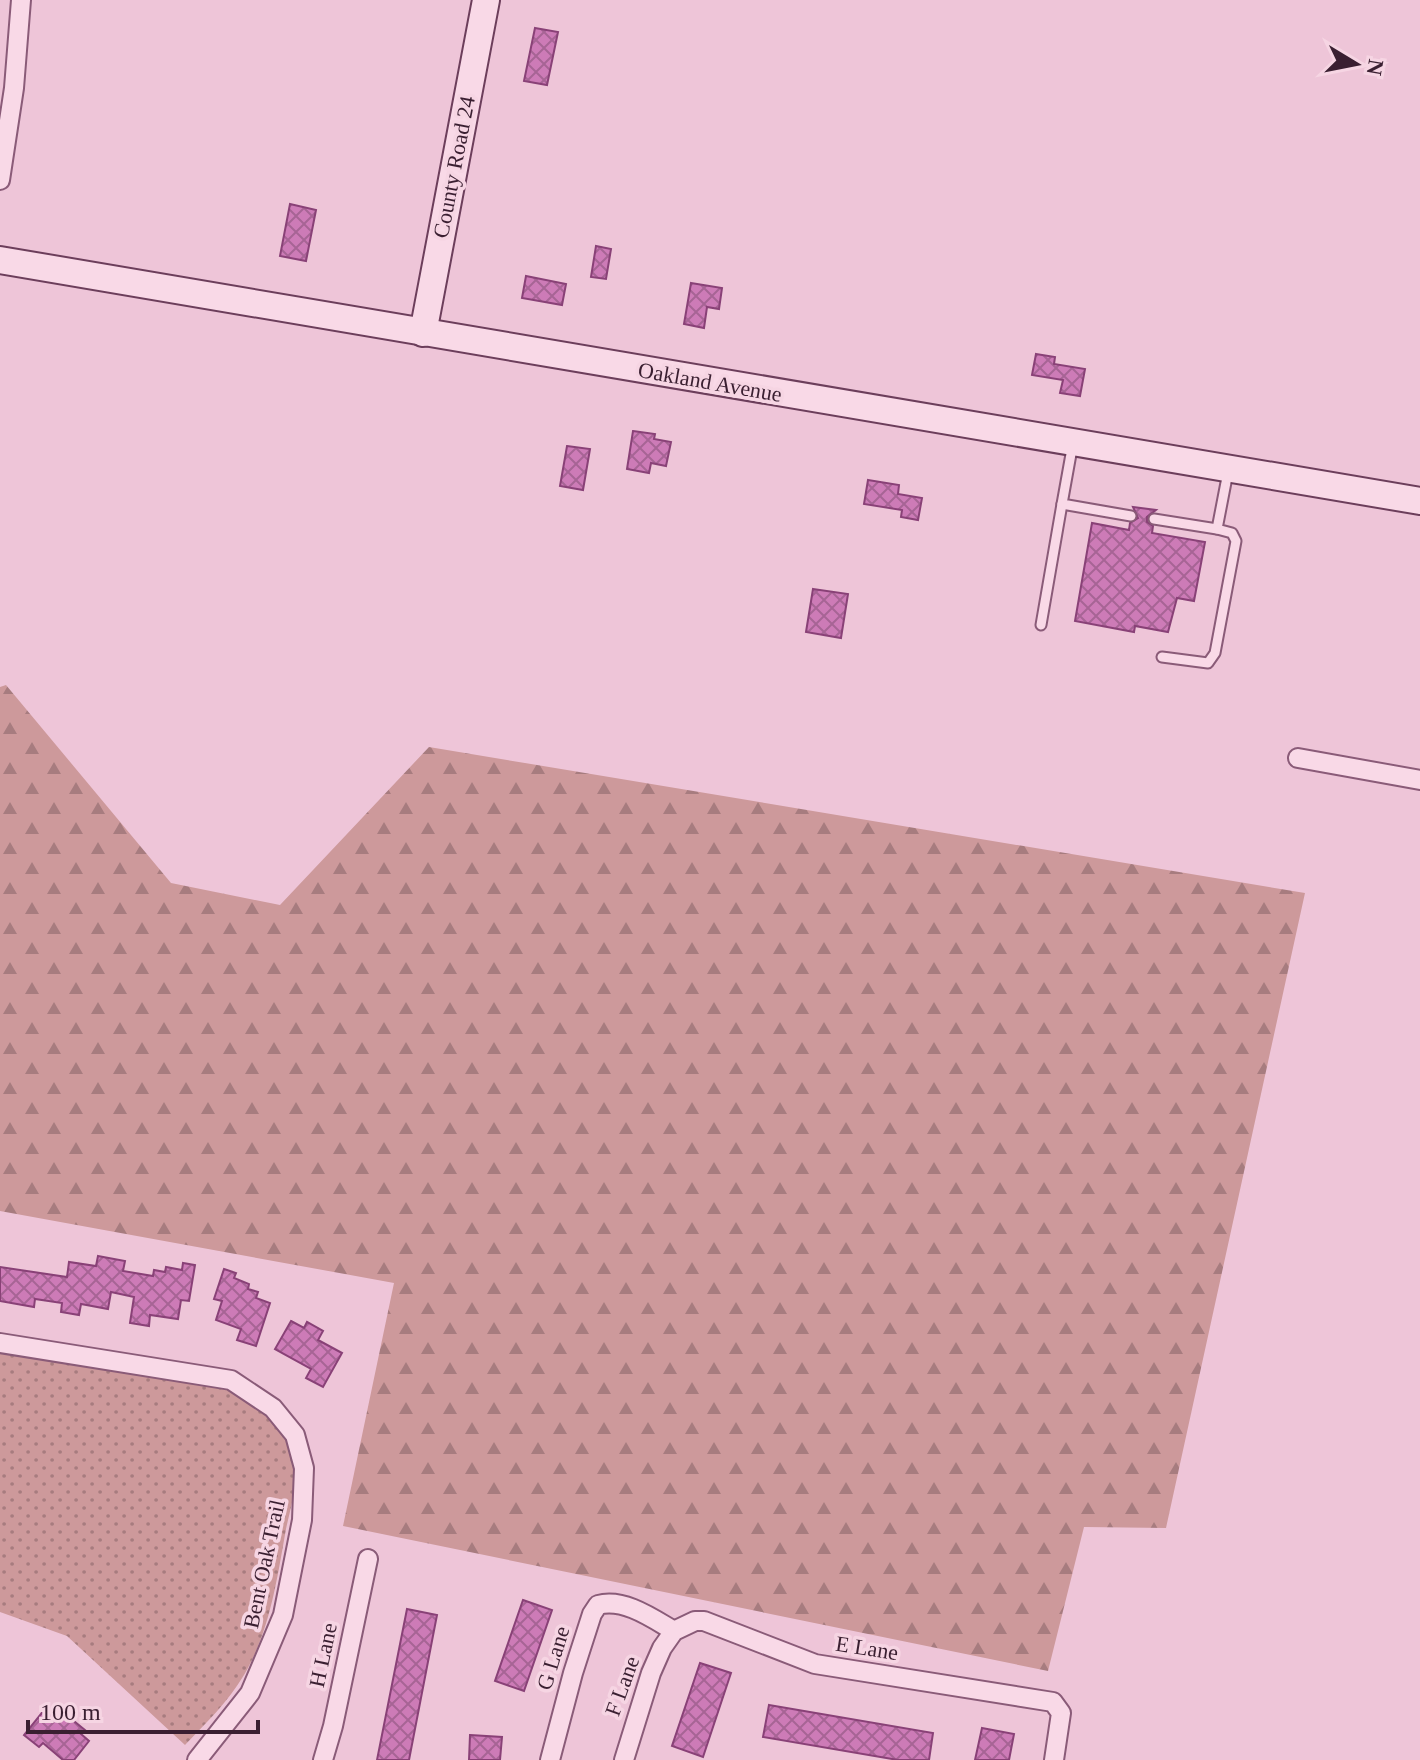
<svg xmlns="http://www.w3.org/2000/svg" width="1420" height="1760" viewBox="0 0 1420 1760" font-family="'Times New Roman',serif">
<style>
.grass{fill:url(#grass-dots)}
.forest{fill:url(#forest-firs)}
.building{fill:url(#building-cross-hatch);stroke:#894177;stroke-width:2}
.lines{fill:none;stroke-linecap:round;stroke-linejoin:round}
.lane-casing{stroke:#8a5b78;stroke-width:13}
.street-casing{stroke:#8a5b78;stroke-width:22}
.secondary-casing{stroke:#6c3e5b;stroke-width:30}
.lane{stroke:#f9d9e7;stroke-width:9}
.street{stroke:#f9d9e7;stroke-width:18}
.secondary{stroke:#f9d9e7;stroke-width:26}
.labels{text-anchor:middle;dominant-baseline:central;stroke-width:7;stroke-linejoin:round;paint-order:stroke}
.street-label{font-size:22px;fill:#3a1f31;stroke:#f6d5e3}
</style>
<defs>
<pattern id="grass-dots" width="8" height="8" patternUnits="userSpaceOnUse" patternTransform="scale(2)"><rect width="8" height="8" fill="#cd999b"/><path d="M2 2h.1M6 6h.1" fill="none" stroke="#a77c7f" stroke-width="1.8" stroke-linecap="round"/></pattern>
<pattern id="forest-firs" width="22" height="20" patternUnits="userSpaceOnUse" patternTransform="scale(2)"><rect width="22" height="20" fill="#cd999b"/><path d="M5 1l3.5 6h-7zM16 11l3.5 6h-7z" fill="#a77c7f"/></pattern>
<pattern id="building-cross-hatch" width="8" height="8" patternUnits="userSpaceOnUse" patternTransform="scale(2)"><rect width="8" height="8" fill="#cd7bb7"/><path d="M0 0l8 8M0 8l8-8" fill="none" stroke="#a76495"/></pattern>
</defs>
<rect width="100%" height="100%" fill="#eec5d8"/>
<path class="grass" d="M0,1352L227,1389C251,1400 273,1415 286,1440C290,1447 293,1460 294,1469C297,1489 290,1510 286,1529C277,1579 270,1631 244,1675C228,1702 206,1723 185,1745L67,1636L0,1612Z"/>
<path class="forest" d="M6,685L171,883L280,905L429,747L1305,893L1166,1528L1084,1527L1048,1671L343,1526L394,1283L0,1211V687Z"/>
<g class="building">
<path d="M535,28L558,32L547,85L524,81Z"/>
<path d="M290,204L316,210L306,261L280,256Z"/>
<path d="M596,246L611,249L606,279L591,277Z"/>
<path d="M526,276L566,284L562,305L522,298Z"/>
<path d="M691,283L722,288L719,309L707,307L704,328L684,324Z"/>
<path d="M1036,354L1055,357L1054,364L1085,369L1080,396L1060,393L1063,380L1032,375Z"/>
<path d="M633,431L655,434L654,439L671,442L666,466L651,463L649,473L627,469Z"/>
<path d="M567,446L590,449L583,490L560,486Z"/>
<path d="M868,480L899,485L898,494L922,498L918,520L901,517L902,510L864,504Z"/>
<path d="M1133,507L1156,510L1147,517V522L1153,526L1152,533L1205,542L1194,601L1177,598L1168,632L1135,626L1134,632L1075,621L1092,523L1129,530L1130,523L1138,518Z"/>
<path d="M813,589L848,594L841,638L806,632Z"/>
<path d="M98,1256L125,1261L123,1271L153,1276L154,1270L165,1272L166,1267L182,1270L183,1263L195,1265L189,1301L181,1300L178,1319L150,1315L149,1326L130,1323L134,1297L111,1292L108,1309L81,1304L79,1315L61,1312L62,1303L35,1299L34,1307L0,1301V1267L67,1277L69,1262L96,1266Z"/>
<path d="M224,1269L236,1273L234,1278L249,1284L248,1289L258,1292L256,1298L270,1303L256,1346L237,1340L241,1329L216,1320L222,1301L214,1299Z"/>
<path d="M291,1321L304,1328L307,1322L323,1331L318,1340L342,1353L323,1387L306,1378L311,1369L275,1349Z"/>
<path d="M523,1600L552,1610L524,1691L495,1681Z"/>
<path d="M407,1609L437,1615L409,1760H377Z"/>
<path d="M700,1663L731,1673L703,1757L672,1746Z"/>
<path d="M769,1705L933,1733L929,1760H898L763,1737Z"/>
<path d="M45,1709L59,1720L64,1713L85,1730L81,1734L89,1741L74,1760H63L43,1743L39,1747L24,1735Z"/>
<path d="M982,1728L1014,1734L1009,1760H975Z"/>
<path d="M470,1735L502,1737L500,1760H469Z"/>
</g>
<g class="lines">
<g class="lane-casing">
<g id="lane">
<path d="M1073,443L1062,504L1131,516"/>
<path d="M1154,519L1217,529"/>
<path d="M1041,625L1062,504"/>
<path d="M1162,657L1208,663L1215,653L1236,541L1232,533L1217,529L1228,472"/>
</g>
</g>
<g class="street-casing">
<g id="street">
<path d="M0,180L14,88L21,0"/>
<path d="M1298,758L1420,780"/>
<path d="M0,1343L231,1380L273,1408L295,1435L304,1468L302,1520L283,1615L250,1693L197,1760"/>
<path d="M323,1760L333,1726L368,1559"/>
<path d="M550,1760L573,1673L592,1614L598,1605C624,1598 652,1618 674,1631"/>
<path d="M624,1760L651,1673L662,1648L674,1631L695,1621H704L815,1664L1053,1702L1061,1713L1054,1760"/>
</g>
</g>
<g class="secondary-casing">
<g id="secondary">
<path d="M0,260L1420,501"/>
<path d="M423,333L486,0"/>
</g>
</g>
<use href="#lane" class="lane"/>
<use href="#street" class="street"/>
<use href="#secondary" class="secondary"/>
</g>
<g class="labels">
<g class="street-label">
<text transform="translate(454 167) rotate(-79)">County Road 24</text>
<text transform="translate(710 382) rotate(10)">Oakland Avenue</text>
<text transform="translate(264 1564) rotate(-78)">Bent Oak Trail</text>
<text transform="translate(867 1648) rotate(9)">E Lane</text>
<text transform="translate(323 1655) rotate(-78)">H Lane</text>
<text transform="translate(553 1658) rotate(-73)">G Lane</text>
<text transform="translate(622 1686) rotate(-70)">F Lane</text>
</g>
</g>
<g transform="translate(1356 64) rotate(100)" stroke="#f6d5e3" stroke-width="6" paint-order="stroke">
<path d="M0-6L14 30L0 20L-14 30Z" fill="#3a1f31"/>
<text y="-12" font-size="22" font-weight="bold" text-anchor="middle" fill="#3a1f31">N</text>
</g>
<path d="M28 1720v12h230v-12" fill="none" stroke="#3a1f31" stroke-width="4"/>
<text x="40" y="1720" font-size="24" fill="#3a1f31" stroke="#f6d5e3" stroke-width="6" paint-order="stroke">100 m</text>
</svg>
